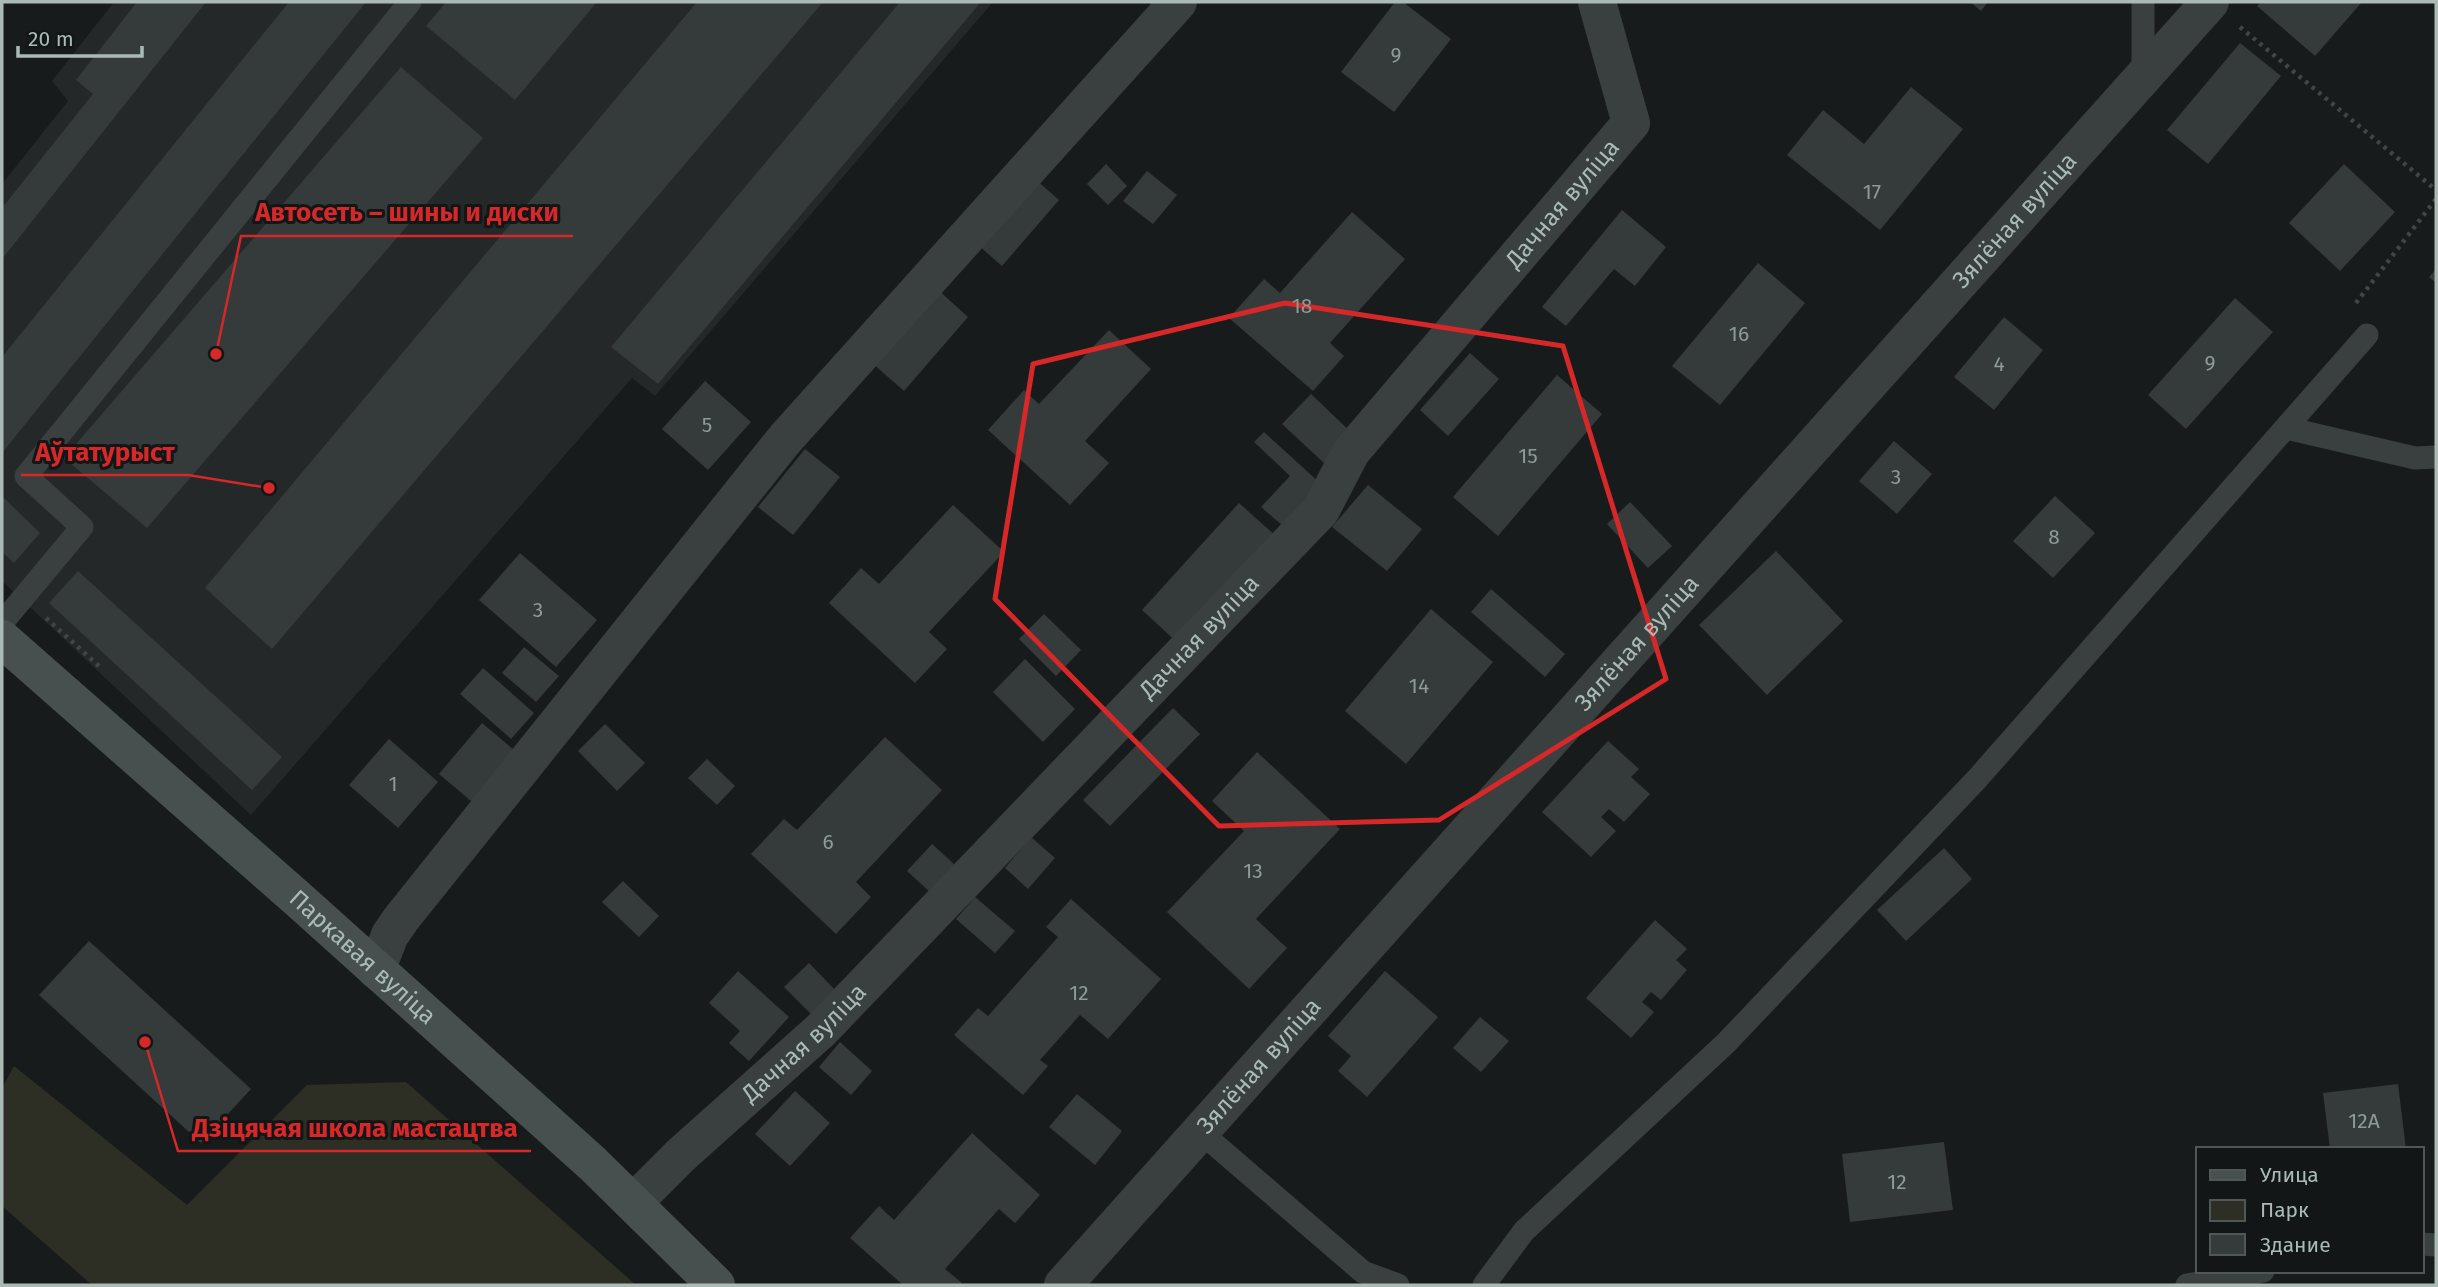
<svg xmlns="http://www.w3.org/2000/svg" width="2438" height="1287" viewBox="0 0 2438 1287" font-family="'Fira Sans',sans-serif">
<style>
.built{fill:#242828}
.green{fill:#2d2e24}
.building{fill:#353a3a}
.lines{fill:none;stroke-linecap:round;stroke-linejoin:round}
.path{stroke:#3f4745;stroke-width:4.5;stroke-dasharray:3.5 5;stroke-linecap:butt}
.lane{stroke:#39403f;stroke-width:23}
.street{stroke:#39403f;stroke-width:38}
.secondary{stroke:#47504e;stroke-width:38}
.marked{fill:none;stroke:#d62828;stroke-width:5;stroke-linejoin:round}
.labels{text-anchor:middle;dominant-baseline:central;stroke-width:6;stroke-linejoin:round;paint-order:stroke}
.number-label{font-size:21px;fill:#8d9b97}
.street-label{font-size:24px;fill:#aabbb6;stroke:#131616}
.leader{fill:none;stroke:#d62828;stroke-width:2.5}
.callout-dot{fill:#d62828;stroke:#131616;stroke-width:2.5}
.callout-label{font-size:26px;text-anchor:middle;font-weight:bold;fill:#d62828;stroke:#131616;stroke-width:6;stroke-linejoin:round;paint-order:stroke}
</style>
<rect width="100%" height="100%" fill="#181b1b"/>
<path class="built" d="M114,2H993L655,396L632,378L251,815L2,581V184L68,101L52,81Z"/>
<path class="green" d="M14,1066L187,1205L307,1085L406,1082L636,1285H92L2,1206V1088Z"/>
<g class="building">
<path d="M137,2H206L2,259V208L93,94L76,80Z"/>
<path d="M289,2H366L2,453V357Z"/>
<path d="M446,2H597L515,100L426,26Z"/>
<path d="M697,2H823L272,649L205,588Z"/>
<path d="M900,2H981L658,384L611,347Z"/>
<path d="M1395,2H1403L1451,39L1394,112L1341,72Z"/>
<path d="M1970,2H1988L1981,11Z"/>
<path d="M2261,2H2362L2315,56L2257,6Z"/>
<path d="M2240,43L2281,76L2208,164L2167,130Z"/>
<path d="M401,67L483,138L147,528L64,458Z"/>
<path d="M1911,87L1963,129L1880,230L1787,155L1823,110L1864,144Z"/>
<path d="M1106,164L1127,186L1108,205L1087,184Z"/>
<path d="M2344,164L2395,212L2340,271L2289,223Z"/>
<path d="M1147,171L1177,195L1153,224L1123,201Z"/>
<path d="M1034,178L1059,200L1002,266L977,244Z"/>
<path d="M1622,210L1666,247L1635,286L1614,269L1566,326L1542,307Z"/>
<path d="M1352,212L1405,259L1330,343L1344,356L1313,391L1229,318L1264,279L1280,293Z"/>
<path d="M1758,263L1805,303L1720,405L1672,366Z"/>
<path d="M2436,269V283L2429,277Z"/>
<path d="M936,288L968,317L904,391L871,362Z"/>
<path d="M2235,298L2273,332L2186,429L2148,395Z"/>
<path d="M2004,317L2043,350L1994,410L1954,377Z"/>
<path d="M1109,330L1151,369L1085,441L1109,463L1070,505L988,430L1024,390L1039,404Z"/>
<path d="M1470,353L1499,379L1448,436L1420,410Z"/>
<path d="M1557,375L1602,414L1498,536L1453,497Z"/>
<path d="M705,381L751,422L708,470L662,429Z"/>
<path d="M1311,394L1353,434L1325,464L1282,424Z"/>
<path d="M1264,432L1321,484L1283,526L1261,507L1290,476L1254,442Z"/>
<path d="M1894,441L1932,474L1897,514L1859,481Z"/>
<path d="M805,449L840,477L793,535L758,507Z"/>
<path d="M1368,485L1422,529L1387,571L1332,527Z"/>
<path d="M2,496L40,533L14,563L2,552Z"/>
<path d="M2055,496L2095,533L2053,578L2013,541Z"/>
<path d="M1630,502L1672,546L1648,568L1607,524Z"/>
<path d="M1239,503L1278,538L1181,646L1142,610Z"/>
<path d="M953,505L1004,552L929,632L947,649L915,683L829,603L861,568L879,584Z"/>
<path d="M1776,551L1843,621L1767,695L1699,625Z"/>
<path d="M520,553L597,620L556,667L479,600Z"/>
<path d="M78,571L282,757L252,790L49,603Z"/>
<path d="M1491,589L1565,654L1545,677L1471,612Z"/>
<path d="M1431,609L1493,662L1406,764L1345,711Z"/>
<path d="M1044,614L1081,650L1056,676L1019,639Z"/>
<path d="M524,647L559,676L536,702L502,673Z"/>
<path d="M1025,659L1075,709L1043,742L993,692Z"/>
<path d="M483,668L534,713L511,739L460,694Z"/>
<path d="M1173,708L1200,734L1110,826L1083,800Z"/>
<path d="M482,723L520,755L477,806L439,774Z"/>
<path d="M605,724L645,763L617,791L578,751Z"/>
<path d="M885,737L942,790L856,882L871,897L836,934L751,854L784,819L797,830Z"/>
<path d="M389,739L438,782L398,828L349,785Z"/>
<path d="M1608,741L1639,769L1631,777L1650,794L1624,822L1609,809L1601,817L1616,831L1591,857L1542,812Z"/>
<path d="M1257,752L1340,829L1256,919L1287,948L1249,989L1167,912L1244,831L1212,801Z"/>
<path d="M707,759L735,786L717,805L688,778Z"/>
<path d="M1031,837L1055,858L1028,889L1005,868Z"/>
<path d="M932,844L955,865L930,892L907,871Z"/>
<path d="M1944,848L1972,879L1906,941L1877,910Z"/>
<path d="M623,881L659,916L639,937L602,902Z"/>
<path d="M975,897L1015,931L995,953L956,919Z"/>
<path d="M1071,899L1161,979L1108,1039L1080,1015L1040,1060L1048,1066L1023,1095L954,1035L978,1008L988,1016L1058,937L1046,927Z"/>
<path d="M1655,920L1687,949L1676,960L1687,970L1661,1000L1651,992L1642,1002L1654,1012L1631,1038L1586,998Z"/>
<path d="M89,941L251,1089L201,1143L39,995Z"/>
<path d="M809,963L836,991L812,1015L784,987Z"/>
<path d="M738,971L789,1017L749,1061L729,1043L740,1031L709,1003Z"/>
<path d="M1385,971L1438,1017L1367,1097L1338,1071L1351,1056L1328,1036Z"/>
<path d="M1480,1017L1509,1041L1481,1072L1453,1048Z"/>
<path d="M840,1042L872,1071L851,1095L819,1067Z"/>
<path d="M2398,1084L2406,1149H2330L2323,1093Z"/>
<path d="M795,1091L830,1123L790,1166L755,1134Z"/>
<path d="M1077,1094L1122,1131L1095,1165L1049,1127Z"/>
<path d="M972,1133L1040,1195L1015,1223L999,1209L945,1269L962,1283L959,1285H903L850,1238L879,1206L894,1220Z"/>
<path d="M1944,1142L1953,1210L1850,1222L1842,1154Z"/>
</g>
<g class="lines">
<g class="path">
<path d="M2240,27L2436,190"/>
<path d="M2356,303L2436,199"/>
<path d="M46,618L99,666"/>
</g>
<g class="lane">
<path d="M2143,78V2"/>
<path d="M2286,428L2415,458L2436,457"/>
<path d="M2,623L82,527L26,476L410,2"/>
<path d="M1198,1130L1363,1272L1398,1285"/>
<path d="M2422,1244L2436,1245"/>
<path d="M1484,1285L1524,1231L1726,1043L1977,779L2367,335"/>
<path d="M2187,1285L2263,1271"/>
</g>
<g class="street">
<path d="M376,970L390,935L401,919L785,439L1178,2"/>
<path id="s1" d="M634,1202L681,1155L821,1030L1321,510L1351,452L1631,123L1597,2"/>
<path id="s2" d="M1063,1285L2210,2"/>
</g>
<path class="secondary" id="s3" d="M2,639L299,900L593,1164L716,1285"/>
</g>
<path class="marked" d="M1285,303L1563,346L1666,679L1439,820L1219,826L995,599L1033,364Z"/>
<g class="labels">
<g class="number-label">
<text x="1396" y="55">9</text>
<text x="1872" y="192">17</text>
<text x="1302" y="306">18</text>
<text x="1739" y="334">16</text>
<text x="2210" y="363">9</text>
<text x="1999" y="364">4</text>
<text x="707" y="425">5</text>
<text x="1528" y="456">15</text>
<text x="1896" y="477">3</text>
<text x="2054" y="537">8</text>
<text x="538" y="610">3</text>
<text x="1419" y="686">14</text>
<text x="393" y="784">1</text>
<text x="828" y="842">6</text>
<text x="1253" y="871">13</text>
<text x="1079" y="993">12</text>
<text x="2364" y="1121">12А</text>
<text x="1897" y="1182">12</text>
</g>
<g class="street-label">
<text stroke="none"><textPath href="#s1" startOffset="1367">Дачная вуліца</textPath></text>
<text stroke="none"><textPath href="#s2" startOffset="1428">Зялёная вуліца</textPath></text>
<text stroke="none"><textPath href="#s1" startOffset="800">Дачная вуліца</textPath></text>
<text stroke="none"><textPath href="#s2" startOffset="861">Зялёная вуліца</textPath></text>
<text stroke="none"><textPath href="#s3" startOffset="481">Паркавая вуліца</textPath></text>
<text stroke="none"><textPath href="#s1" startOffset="233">Дачная вуліца</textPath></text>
<text stroke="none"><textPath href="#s2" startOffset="294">Зялёная вуліца</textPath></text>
</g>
</g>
<path class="leader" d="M216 354L241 236H573M269 488L188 475H21M145 1042L178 1151H531"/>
<g class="callout-dot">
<circle cx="216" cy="354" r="7"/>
<circle cx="269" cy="488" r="7"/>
<circle cx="145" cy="1042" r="7"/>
</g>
<g class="callout-label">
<text x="407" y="221">Автосеть – шины и диски</text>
<text x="105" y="461">Аўтатурыст</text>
<text x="355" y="1137">Дзіцячая школа мастацтва</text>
</g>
<rect width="2438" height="1287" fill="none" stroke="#aabbb6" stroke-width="7"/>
<rect x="2196" y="1147" width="228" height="126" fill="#131616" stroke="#4f5856" stroke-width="2"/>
<rect x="2210" y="1170" width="35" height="10" fill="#47504e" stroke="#4f5856" stroke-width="2"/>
<text x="2260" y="1182" font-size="21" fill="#aabbb6">Улица</text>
<rect x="2210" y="1200" width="35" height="21" fill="#2d2e24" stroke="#4f5856" stroke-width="2"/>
<text x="2260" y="1217" font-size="21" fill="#aabbb6">Парк</text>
<rect x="2210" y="1234" width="35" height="21" fill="#353a3a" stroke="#4f5856" stroke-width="2"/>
<text x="2260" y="1252" font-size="21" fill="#aabbb6">Здание</text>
<path d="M18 46v10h124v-10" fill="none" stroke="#aabbb6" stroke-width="3.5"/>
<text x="28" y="46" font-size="21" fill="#aabbb6" stroke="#131616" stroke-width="5" paint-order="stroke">20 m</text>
</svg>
